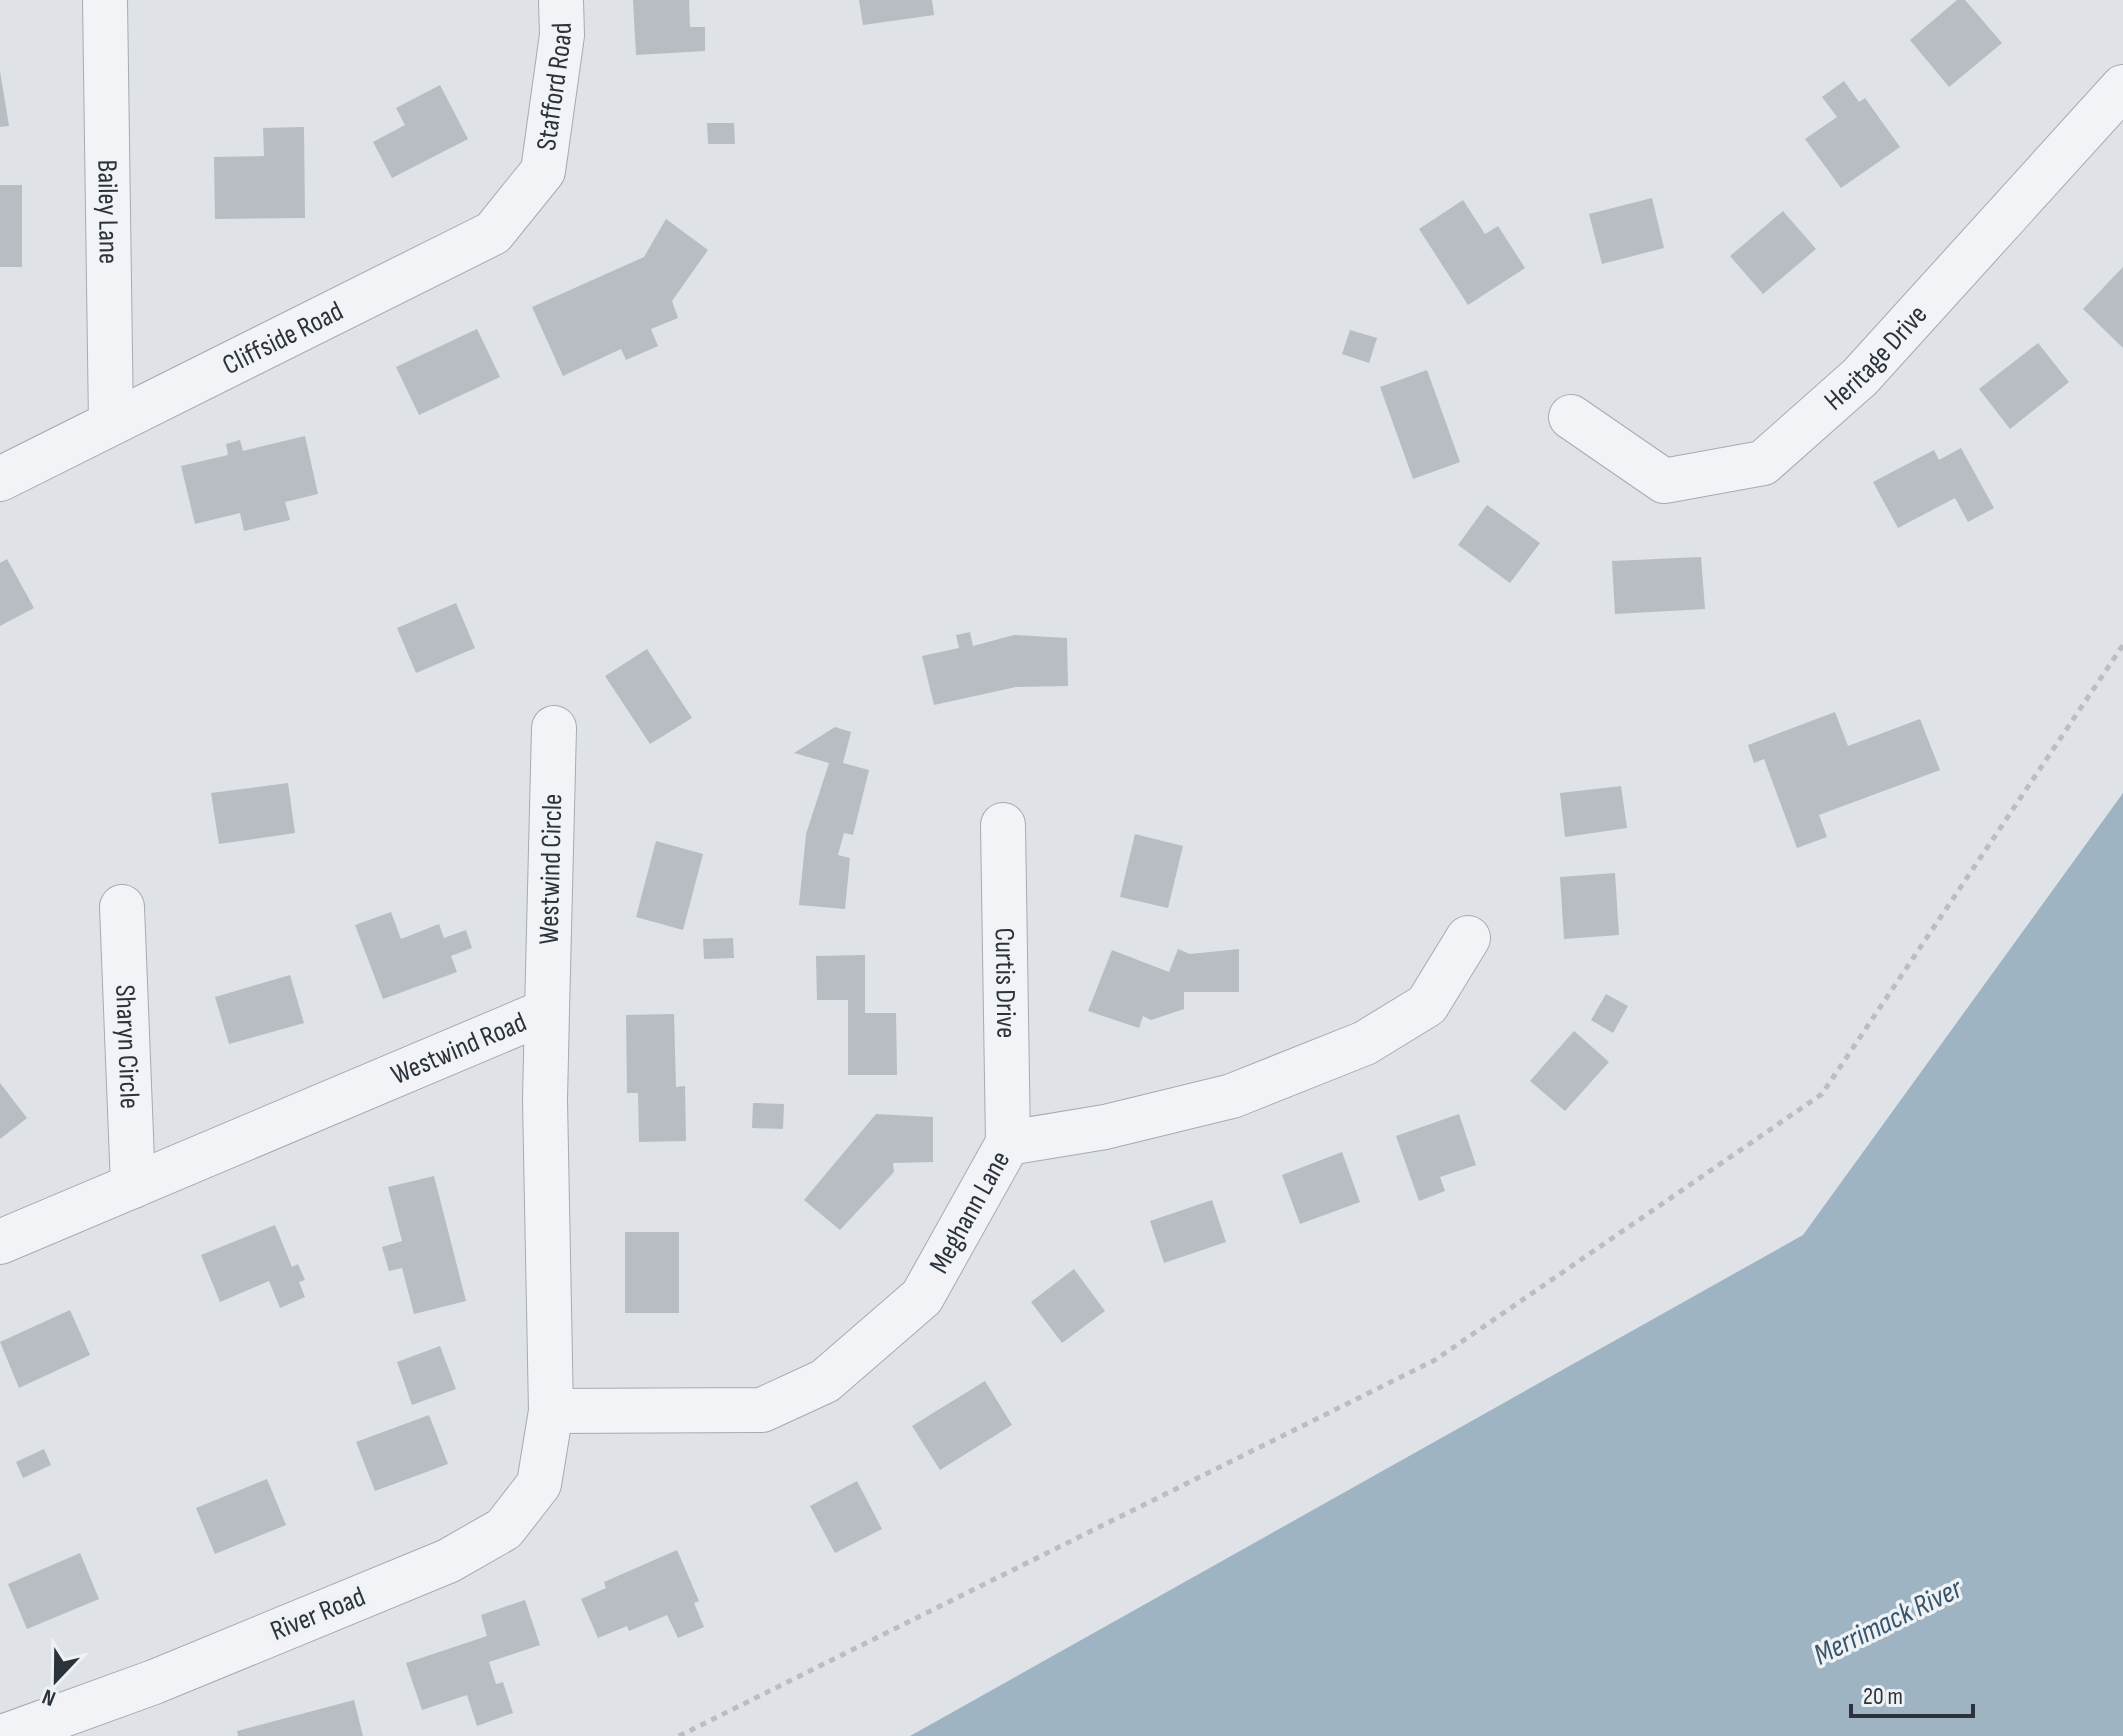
<svg xmlns="http://www.w3.org/2000/svg" width="2123" height="1736" viewBox="0 0 2123 1736" font-family="'Sofia Sans Condensed',sans-serif">
<style>
.water{fill:#9eb4c3}
.building{fill:#b7bdc3}
.lines{fill:none;stroke-linecap:round;stroke-linejoin:round}
.minor-casing{stroke:#a5abb0;stroke-width:46}
.path{stroke:#babdc2;stroke-width:5;stroke-dasharray:6 6;stroke-linecap:butt}
.minor{stroke:#f2f3f6;stroke-width:44}
.labels{text-anchor:middle;dominant-baseline:central;stroke-width:7;stroke-linejoin:round;paint-order:stroke}
.street-label{font-size:28px;fill:#2a333c;stroke:#eff2f5}
.water-label{font-size:30px;font-style:italic;fill:#39556c;stroke:#eff2f5}
</style>
<rect width="100%" height="100%" fill="#dfe3e7"/>
<path class="water" d="M2123,793V1736H910L1803,1235Z"/>
<g class="building">
<path d="M633,0H689L690,27H705V51L636,55Z"/>
<path d="M859,0H932L934,15L863,25Z"/>
<path d="M1957,0H1965L2002,43L1949,87L1910,40Z"/>
<path d="M0,71L9,126L0,127Z"/>
<path d="M1844,81L1859,102L1865,98L1900,147L1841,188L1805,139L1837,117L1822,97Z"/>
<path d="M440,85L468,139L392,178L373,142L405,125L396,108Z"/>
<path d="M707,123H734L735,144H708Z"/>
<path d="M304,127L305,218L215,219L214,157L264,156L263,128Z"/>
<rect x="0" y="185" width="22" height="82"/>
<path d="M1652,198L1664,248L1602,264L1589,214Z"/>
<path d="M1463,200L1485,234L1498,226L1525,268L1468,305L1419,229Z"/>
<path d="M1783,211L1816,249L1763,294L1730,256Z"/>
<path d="M666,219L708,250L672,301L678,318L651,329L658,346L626,360L621,349L563,376L532,307L644,257Z"/>
<path d="M2123,267V348L2083,309Z"/>
<path d="M477,329L500,377L419,415L396,367Z"/>
<path d="M1350,330L1377,338L1369,363L1342,354Z"/>
<path d="M2038,343L2069,382L2010,429L1979,389Z"/>
<path d="M1427,370L1460,462L1413,479L1380,387Z"/>
<path d="M305,436L318,494L285,502L290,520L244,531L240,513L195,524L181,466L228,455L226,444L240,440L243,451Z"/>
<path d="M1961,448L1994,508L1968,522L1955,498L1898,528L1873,482L1934,450L1939,460Z"/>
<path d="M1487,505L1540,543L1510,583L1458,545Z"/>
<path d="M1701,557L1705,609L1615,614L1612,561Z"/>
<path d="M7,559L34,608L0,626V563Z"/>
<path d="M456,603L475,648L416,673L397,628Z"/>
<path d="M970,632L973,646L1014,635L1067,638L1068,686L1016,687L934,705L922,656L959,648L956,635Z"/>
<path d="M647,649L692,718L650,744L605,676Z"/>
<path d="M1835,712L1848,746L1920,719L1940,770L1819,815L1827,837L1797,848L1764,759L1754,763L1748,745Z"/>
<path d="M835,727L851,732L843,763L869,770L853,835L844,833L838,855L850,858L845,909L799,905L806,834L829,763L794,753Z"/>
<path d="M288,783L295,833L219,844L211,793Z"/>
<path d="M1621,786L1627,828L1565,837L1560,793Z"/>
<path d="M1135,834L1183,846L1168,908L1120,897Z"/>
<path d="M656,841L703,854L683,930L636,917Z"/>
<path d="M1615,873L1619,935L1564,939L1560,877Z"/>
<path d="M391,912L401,939L439,924L444,938L466,930L472,948L451,956L457,972L383,999L355,925Z"/>
<path d="M733,938L734,958L704,959L703,939Z"/>
<path d="M1178,949L1190,954L1239,949V992H1184V1009L1151,1020L1143,1016L1139,1028L1088,1011L1112,950L1169,972Z"/>
<path d="M865,955V1013H896L897,1075H848V1000H817L816,956Z"/>
<path d="M290,975L304,1023L229,1044L215,997Z"/>
<path d="M1606,994L1628,1006L1613,1033L1591,1020Z"/>
<path d="M674,1014L676,1087L685,1086L686,1141L639,1142L638,1093H627L626,1015Z"/>
<path d="M1574,1031L1609,1062L1565,1111L1530,1081Z"/>
<path d="M0,1083L27,1118L0,1139Z"/>
<path d="M753,1103L784,1104L783,1129L752,1128Z"/>
<path d="M876,1114L933,1117V1162L893,1163L894,1172L840,1230L804,1200Z"/>
<path d="M1459,1114L1476,1165L1440,1177L1445,1191L1419,1201L1396,1136Z"/>
<path d="M1342,1152L1360,1202L1300,1224L1282,1175Z"/>
<path d="M434,1176L466,1301L414,1314L402,1268L389,1271L382,1247L402,1241L388,1187Z"/>
<path d="M1212,1200L1226,1242L1164,1263L1150,1221Z"/>
<path d="M275,1225L292,1267L298,1264L305,1280L299,1282L305,1297L280,1308L269,1281L220,1302L201,1255Z"/>
<rect x="625" y="1232" width="54" height="81"/>
<path d="M1074,1269L1105,1311L1062,1343L1031,1302Z"/>
<path d="M70,1310L90,1355L19,1388L0,1342Z"/>
<path d="M440,1346L456,1389L412,1405L397,1362Z"/>
<path d="M985,1381L1012,1425L940,1470L912,1426Z"/>
<path d="M429,1415L448,1464L375,1491L356,1442Z"/>
<path d="M44,1449L51,1465L23,1478L16,1462Z"/>
<path d="M267,1479L286,1525L215,1554L196,1508Z"/>
<path d="M857,1481L882,1529L835,1553L810,1506Z"/>
<path d="M677,1550L699,1601L694,1603L704,1627L678,1638L667,1615L629,1631L627,1626L598,1638L581,1599L606,1588L604,1582Z"/>
<path d="M80,1553L99,1599L27,1629L8,1584Z"/>
<path d="M525,1600L540,1645L489,1662L496,1684L503,1682L513,1713L477,1726L467,1695L422,1710L406,1663L487,1636L481,1615Z"/>
<path d="M354,1700L363,1736H238L237,1731Z"/>
</g>
<g class="lines">
<g class="minor-casing">
<g id="minor">
<path id="s1" d="M105,0L111,423"/>
<path id="s2" d="M1571,417L1664,481L1763,463L1860,377L2123,87"/>
<path id="s3" d="M0,479L493,233L543,171L562,35L561,0"/>
<path id="s4" d="M1003,825L1008,1143"/>
<path id="s5" d="M122,907L133,1186"/>
<path id="s6" d="M547,1011L554,728"/>
<path id="s7" d="M0,1242L547,1011L545,1100L551,1411L539,1484L504,1529L448,1561L154,1682L5,1736"/>
<path id="s8" d="M551,1411L762,1410L825,1381L922,1297L1008,1143L1105,1127L1232,1096L1365,1043L1427,1005L1468,938"/>
</g>
</g>
<path class="path" d="M679,1736L1435,1360L1822,1094L2123,645"/>
<use href="#minor" class="minor"/>
</g>
<g class="labels">
<g class="street-label">
<text stroke="none"><textPath href="#s3" startOffset="716">Stafford Road</textPath></text>
<text stroke="none"><textPath href="#s1" startOffset="212">Bailey Lane</textPath></text>
<text stroke="none"><textPath href="#s3" startOffset="316">Cliffside Road</textPath></text>
<text stroke="none"><textPath href="#s2" startOffset="368">Heritage Drive</textPath></text>
<text stroke="none"><textPath href="#s6" startOffset="142">Westwind Circle</textPath></text>
<text stroke="none"><textPath href="#s4" startOffset="158">Curtis Drive</textPath></text>
<text stroke="none"><textPath href="#s5" startOffset="140">Sharyn Circle</textPath></text>
<text stroke="none"><textPath href="#s7" startOffset="498">Westwind Road</textPath></text>
<text stroke="none"><textPath href="#s8" startOffset="506">Meghann Lane</textPath></text>
<text transform="translate(318 1614) rotate(-22)">River Road</text>
</g>
<g class="water-label">
<text transform="translate(1888 1622) rotate(-26)">Merrimack River</text>
</g>
</g>
<g transform="translate(56 1680) rotate(202)" stroke="#eff2f5" stroke-width="6" paint-order="stroke">
<path d="M0-6L14 30L0 20L-14 30Z" fill="#2a333c"/>
<text y="-12" font-size="22" font-weight="bold" text-anchor="middle" fill="#2a333c">N</text>
</g>
<path d="M1851 1704v12h122v-12" fill="none" stroke="#2a333c" stroke-width="4"/>
<text x="1863" y="1704" font-size="24" fill="#2a333c" stroke="#eff2f5" stroke-width="6" paint-order="stroke">20 m</text>
</svg>
